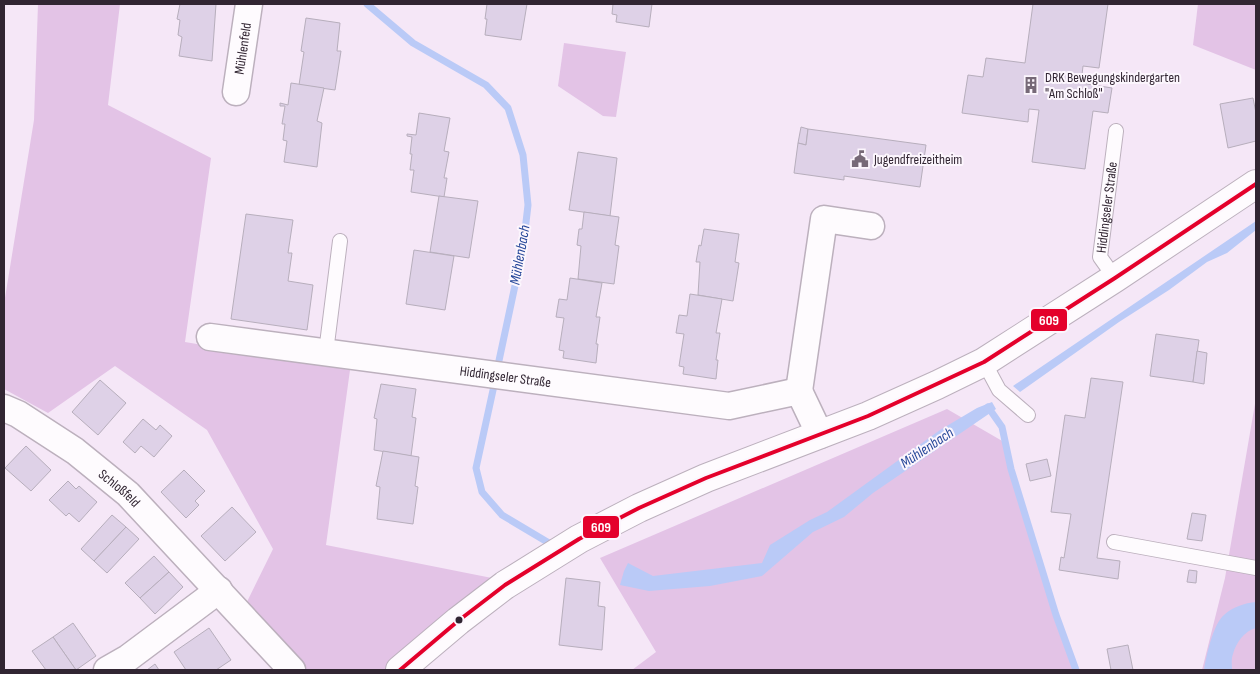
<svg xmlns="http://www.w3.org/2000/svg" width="1260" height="674" viewBox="0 0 1260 674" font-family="'Sofia Sans Condensed',sans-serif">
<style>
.green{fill:#e3c3e6}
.water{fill:#bacaf7}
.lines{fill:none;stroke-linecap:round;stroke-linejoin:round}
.stream{stroke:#bacaf7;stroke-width:7}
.building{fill:#ded1e7;stroke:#b7aebc}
.lane-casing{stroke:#bcb0bd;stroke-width:16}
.street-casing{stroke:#bcb0bd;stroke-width:29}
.secondary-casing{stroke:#bcb0bd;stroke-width:30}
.lane{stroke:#fefbfe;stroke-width:14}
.street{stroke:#fefbfe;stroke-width:26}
.secondary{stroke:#fefbfe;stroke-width:28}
.bus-1-casing{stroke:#fcf6fd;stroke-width:8}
.bus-1{stroke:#e4002b;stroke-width:4}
.bus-dot{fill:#312532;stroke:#fcf6fd;stroke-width:2}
.labels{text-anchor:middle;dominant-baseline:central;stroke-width:4;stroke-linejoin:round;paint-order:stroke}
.street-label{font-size:14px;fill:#312532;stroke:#fcf6fd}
.poi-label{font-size:14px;fill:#312532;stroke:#fcf6fd;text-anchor:start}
.water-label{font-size:15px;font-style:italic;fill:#254799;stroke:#fcf6fd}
.line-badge{stroke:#fcf6fd;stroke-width:2}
.badge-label{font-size:14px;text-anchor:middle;font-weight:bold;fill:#fff}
</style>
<rect width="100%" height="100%" fill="#f5e7f7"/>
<g class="green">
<path d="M38,4H120L108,105L211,158L185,342L350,370L326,545L507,581L390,670H296L241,614L273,549L207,430L115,366L48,413L4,389V304L34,120Z"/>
<path d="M1198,4H1256V70L1193,45Z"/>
<path d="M564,43L626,52L616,117L603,116L558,86Z"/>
<path d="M1256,398V670H1202L1225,578Z"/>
<path d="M947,409L1004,442L1074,670H632L656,652L600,558Z"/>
</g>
<g class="water">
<path d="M1256,221V230L1227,253L1207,262L1169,290L1119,322L1020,392L1013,386Z"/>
<path d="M992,402L996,409L873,493L844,517L813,532L762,576L710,586L649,591L620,585L624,571L628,563L653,576L762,563L770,545L810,520L827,512L940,430L977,408Z"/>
<path d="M1256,602V628C1244,631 1236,643 1233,654C1231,659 1232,665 1232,670H1204C1206,657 1213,624 1224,615C1232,607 1245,603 1256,602Z"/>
</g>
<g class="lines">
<g class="stream">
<path d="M367,4L413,43L486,85L508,108L523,155L528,205L523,248L497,370"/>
<path d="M495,381L476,468L482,492L502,515L549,543"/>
<path d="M987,408L988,407L1002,427L1011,469L1056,615L1076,670"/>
</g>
</g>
<g class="building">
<path d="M180,4H216L212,61L179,56L182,37L178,35L180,20L177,19Z"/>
<path d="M487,4H527L521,40L485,35L487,19H485Z"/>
<path d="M613,4H652L649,27L616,22L617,15L612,14Z"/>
<path d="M1033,4H1108L1099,68L1083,66L1081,83L1112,88L1108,113L1093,111L1085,169L1032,162L1039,110L1029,109L1028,122L962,113L968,75L983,77L986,58L1025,63Z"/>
<path d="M306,18L340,23L337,51H341L335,90L299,85L304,52L301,51Z"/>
<path d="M291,83L324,88L317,121L322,123L317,167L284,162L287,141L283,140L285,124H282L285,106H280V103L288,105Z"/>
<path d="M1253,98L1256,113V141L1228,148L1220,104Z"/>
<path d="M419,113L450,118L444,151L449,152L444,178H447L444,197L411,192L414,170H410L412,154H410L412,137L407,136V134L416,135Z"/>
<path d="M801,127L808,129L806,145L798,143Z"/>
<path d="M808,129L926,145L920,187L844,176V180L794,173L798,143L806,145Z"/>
<path d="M578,152L617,158L610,216L569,210Z"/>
<path d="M439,196L478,201L469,258L430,252Z"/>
<path d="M584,212L619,217L615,245L619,246L614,284L578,279L581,246L577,245L579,229H582Z"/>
<path d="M246,214L293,220L288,253H292L288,281L313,285L307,330L231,319Z"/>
<path d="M704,229L739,234L735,262L739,263L733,301L698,295L700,262H696L699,245L701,246Z"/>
<path d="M414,250L454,256L445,310L406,304Z"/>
<path d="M570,278L602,283L596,317H600L596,344H598L596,363L563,358L564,351L559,350L564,318L556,317L559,299L567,300Z"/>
<path d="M690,294L722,299L716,333H720L716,360H718L716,379L683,374L684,367L679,366L684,334L676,333L679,315L687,316Z"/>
<path d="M1156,334L1199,340L1193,382L1150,376Z"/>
<path d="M1197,351L1207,353L1204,384L1193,382Z"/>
<path d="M1091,378L1123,382L1097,558L1120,561L1118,579L1059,570L1061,557L1064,558L1071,514L1051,512L1065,415L1085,418Z"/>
<path d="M100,380L126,403L98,435L72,412Z"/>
<path d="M381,384L416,389L412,417L416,418L411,456L374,450L377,419L374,418Z"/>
<path d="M143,419L156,430L160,425L172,436L154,457L141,446L135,453L123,442Z"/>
<path d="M26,446L51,470L31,491L5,468Z"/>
<path d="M383,451L419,457L415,486L418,487L413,524L377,519L380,487L376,486Z"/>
<path d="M1047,459L1051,476L1030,481L1026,464Z"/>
<path d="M184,470L205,491L195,501L199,505L186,518L161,492Z"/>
<path d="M68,481L76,489L79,486L97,502L79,522L69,513L66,516L49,500Z"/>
<path d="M232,507L256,532L225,561L201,536Z"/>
<path d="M1192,513L1206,515L1202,541L1187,539Z"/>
<path d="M112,515L126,527L94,561L81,549Z"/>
<path d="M126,527L139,539L107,573L94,561Z"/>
<path d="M154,556L169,572L140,598L125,583Z"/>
<path d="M1189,570L1197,571L1196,583L1187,582Z"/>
<path d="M169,572L183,587L155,614L140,598Z"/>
<path d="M566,578L600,582L598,606L605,607L602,650L559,645Z"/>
<path d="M73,623L96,656L76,670L53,637Z"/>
<path d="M209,628L231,660L216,670H186L174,652Z"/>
<path d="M53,637L76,670H46L32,651Z"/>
<path d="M1128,645L1133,670H1111L1107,649Z"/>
<path d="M155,664L159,670H147Z"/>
</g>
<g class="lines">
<g class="lane-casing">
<g id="lane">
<path id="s1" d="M1115,278L1100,257L1116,131"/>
<path d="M326,352L340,241"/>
<path d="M984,362L999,390L1028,415"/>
<path d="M1114,542L1256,568"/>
</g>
</g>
<g class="street-casing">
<g id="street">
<path id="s2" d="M236,92L249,4"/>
<path id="s3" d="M210,337L729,406L799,391L820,435"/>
<path d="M799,391L824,219L871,226"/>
<path id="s4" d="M4,408L18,414L75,451L128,494L292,670"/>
<path d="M107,670L128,658L219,590"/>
</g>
</g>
<g class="secondary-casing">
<path id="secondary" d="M400,670L458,621L505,585L579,539L639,508L706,478L868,416L937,385L984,362L1115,278L1256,184"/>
</g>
<use href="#lane" class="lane"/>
<use href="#street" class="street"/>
<use href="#secondary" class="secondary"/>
<g class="bus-1-casing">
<path id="bus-1" d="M400,670L458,621L505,585L579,539L639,508L706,478L868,416L984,362L1115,278L1256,184"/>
</g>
<use href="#bus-1" class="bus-1"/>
</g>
<defs>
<g id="building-bare" transform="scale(1.35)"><path d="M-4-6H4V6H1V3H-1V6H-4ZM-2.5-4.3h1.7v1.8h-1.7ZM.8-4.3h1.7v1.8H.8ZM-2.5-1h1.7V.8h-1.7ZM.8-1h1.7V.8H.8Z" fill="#766977" stroke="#fcf6fd" stroke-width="2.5" paint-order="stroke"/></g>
<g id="civic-bare" transform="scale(1.35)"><path d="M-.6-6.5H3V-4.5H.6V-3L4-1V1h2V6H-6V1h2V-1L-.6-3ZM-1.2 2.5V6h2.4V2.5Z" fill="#766977" stroke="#fcf6fd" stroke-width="2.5" paint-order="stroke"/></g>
</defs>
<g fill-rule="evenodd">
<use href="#building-bare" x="1031" y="85"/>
<use href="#civic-bare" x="860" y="159"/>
</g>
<circle class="bus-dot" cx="459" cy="620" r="4.5"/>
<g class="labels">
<g class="street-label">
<text stroke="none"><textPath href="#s2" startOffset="44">Mühlenfeld</textPath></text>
<text stroke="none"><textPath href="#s1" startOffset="76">Hiddingseler Straße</textPath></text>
<text stroke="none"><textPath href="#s3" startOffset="298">Hiddingseler Straße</textPath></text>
<text stroke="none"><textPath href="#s4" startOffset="141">Schloßfeld</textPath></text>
</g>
<g class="poi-label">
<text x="1045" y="77">DRK Bewegungskindergarten<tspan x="1045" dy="16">"Am Schloß"</tspan></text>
<text x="874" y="159">Jugendfreizeitheim</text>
</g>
<g class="water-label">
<text transform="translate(520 255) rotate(-80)">Mühlenbach</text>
<text transform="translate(927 448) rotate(-34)">Mühlenbach</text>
</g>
</g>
<g class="line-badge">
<rect x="1030" y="308" width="38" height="24" rx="5" fill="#e4002b"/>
<rect x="582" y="515" width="38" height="24" rx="5" fill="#e4002b"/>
</g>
<g class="badge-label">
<text x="1049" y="325">609</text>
<text x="601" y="532">609</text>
</g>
<rect width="1260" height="674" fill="none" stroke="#312532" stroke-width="10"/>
</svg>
